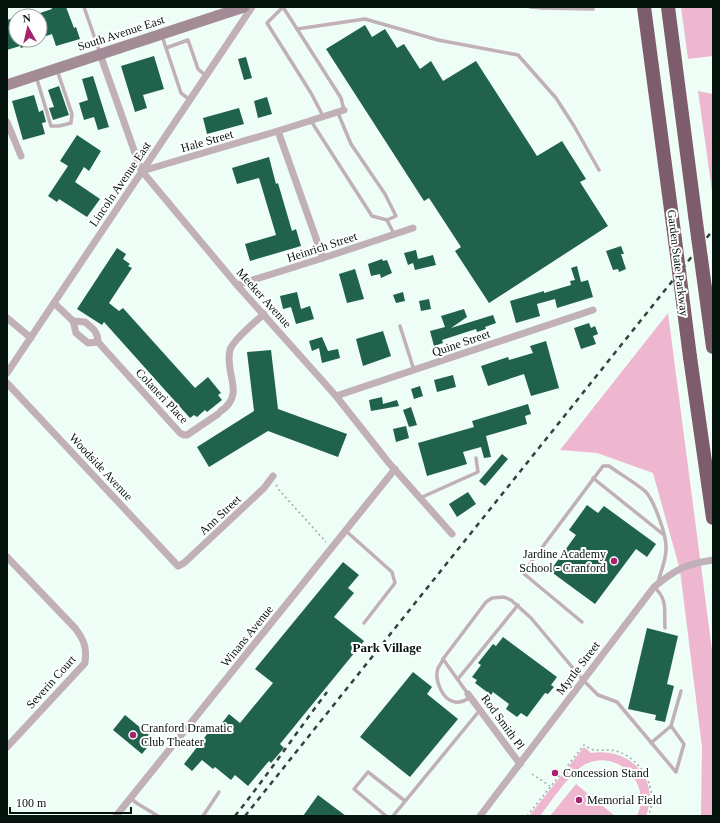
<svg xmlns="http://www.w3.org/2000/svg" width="720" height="823" viewBox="0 0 720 823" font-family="Georgia,serif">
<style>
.green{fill:#eeb7cf}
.building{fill:#20624b}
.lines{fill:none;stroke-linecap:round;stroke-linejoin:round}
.path{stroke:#9caca5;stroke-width:1.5;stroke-dasharray:2 3;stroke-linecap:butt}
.lane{stroke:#c1b0b7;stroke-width:3.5}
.street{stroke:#c1b0b7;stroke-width:7}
.secondary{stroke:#a48c96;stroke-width:11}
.highway{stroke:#7d5d6b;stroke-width:14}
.rail{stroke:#33423c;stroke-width:2.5;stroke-dasharray:5 5;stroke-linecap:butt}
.highway-bridge{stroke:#7d5d6b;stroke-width:14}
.poi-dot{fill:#a6226e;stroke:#fff;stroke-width:1.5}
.labels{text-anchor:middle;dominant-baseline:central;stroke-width:4;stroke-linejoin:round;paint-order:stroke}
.street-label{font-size:12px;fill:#06140e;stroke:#fff}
.poi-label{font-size:12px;fill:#06140e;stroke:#fff;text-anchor:start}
.neighbourhood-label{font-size:13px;font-weight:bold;fill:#06140e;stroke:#fff}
</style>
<rect width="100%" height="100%" fill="#eefef7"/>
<g class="green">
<path d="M681,7H713V56L688,59Z"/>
<path d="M698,91L713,94V198Z"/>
<path d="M668,313L713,658V816L701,815L702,747L680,570L653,473L597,453L560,450Z"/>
<path d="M584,747L591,753C629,747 661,778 646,816H637C653,783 616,747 584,765C570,773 550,803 540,816H529Z"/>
<path d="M576,784L615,816H550Z"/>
</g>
<g class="building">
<path d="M51,7H66L74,28L76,27L80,39L56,46L52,34L40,38V13L52,9Z"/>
<path d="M16,17V40H41L42,41L21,48L20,46L7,50V20Z"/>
<path d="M365,25L372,37L385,29L397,48L404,44L420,69L431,61L443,81L476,61L537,156L562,141L586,179L580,182L608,226L489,303L455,251L461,247L429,198L424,201L326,49Z"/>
<path d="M154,56L164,89L143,95L147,108L135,112L121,66Z"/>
<path d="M246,57L252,78L244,80L238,59Z"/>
<path d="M93,76L109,127L98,130L94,117L84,120L79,103L88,100L82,79Z"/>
<path d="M59,86L69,115L53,120L49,108L54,107L48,90Z"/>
<path d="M34,95L39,112L43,110L46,122L42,123L45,134L23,140L12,101Z"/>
<path d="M267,97L272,114L258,118L254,101Z"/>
<path d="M239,108L244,124L207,134L203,118Z"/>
<path d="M77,135L101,151L89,171L84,167L75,182L100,199L87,217L59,199L57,202L48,196L68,166L60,161Z"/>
<path d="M269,157L276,184L278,183L292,231L296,229L301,246L250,261L245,244L276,235L259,178L237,184L232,168Z"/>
<path d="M621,246L624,254H621L626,269L619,272L618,269L613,270L606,251Z"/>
<path d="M117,248L126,254L123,259L130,264L128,266L132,268L109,303L119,311L123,308L195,388L208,377L221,393L218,395L222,400L207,412L205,410L197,417L194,415L190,418L104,322L102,325L77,309Z"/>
<path d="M416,250L418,259L433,255L436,265L415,270L413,263L408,265L404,253Z"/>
<path d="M382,259L383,261L387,260L392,273L381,278L380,274L371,276L368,264Z"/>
<path d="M577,266L581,282L588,280L593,297L557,308L555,299L537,304L540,316L516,323L510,301L544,291V293L571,285L570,281L575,280L571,268Z"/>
<path d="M355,269L364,299L347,303L339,274Z"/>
<path d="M297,292L301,309L310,306L314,319L296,324L291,307L283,309L280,296Z"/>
<path d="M403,292L405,301L396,303L393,295Z"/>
<path d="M429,299L431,309L421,311L419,301Z"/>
<path d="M464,309L467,317L451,328L493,315L496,323L485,327L486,329L477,332L476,329L442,340L443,343L434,346L430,331L445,327L441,316Z"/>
<path d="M589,323L591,328L595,326L598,334L593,336L596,344L581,349L574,328Z"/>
<path d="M383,331L391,356L363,366L356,339Z"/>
<path d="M322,337L328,351L338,349L340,358L322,363L319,348L312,351L309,341Z"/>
<path d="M546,341L559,388L531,396L524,374L488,386L481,366L508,357L509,360L533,353L530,346Z"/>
<path d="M271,350L278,409L347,434L338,457L268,431L209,467L197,447L254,411L247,352Z"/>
<path d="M453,375L456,387L437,392L434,380Z"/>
<path d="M420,386L423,396L414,399L411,389Z"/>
<path d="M382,397L383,404L397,400L399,406L371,411L369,400Z"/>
<path d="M528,404L531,414L525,416L527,424L486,436L491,457L484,458L481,447L463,452L467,464L427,476L418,443L474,427L472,421Z"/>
<path d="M411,407L417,425L409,427L403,410Z"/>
<path d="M406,426L409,438L396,442L393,429Z"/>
<path d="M502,454L508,459L485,486L479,481Z"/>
<path d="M468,492L476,504L457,517L449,504Z"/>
<path d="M587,505L598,513L604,506L656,544L647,557L636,549L595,604L550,571L576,535L569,530Z"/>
<path d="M343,562L359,575L348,588L354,593L334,617L364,641L280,744L284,748L271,763L269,761L248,786L235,775L231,780L215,767L213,769L202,760L192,771L184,764L211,729L215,732L229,714L240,723L273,683L255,669Z"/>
<path d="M647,628L678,636L667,684L674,686L665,722L655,720L656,715L628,709Z"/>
<path d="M503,637L557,677L551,685L554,687L548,694L545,693L527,717L521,713L517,717L506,709L509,704L493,692L491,695L475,683L477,680L472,677L481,665L478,663L493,644L496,646Z"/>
<path d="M413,672L432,687L427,694L458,719L410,777L360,737Z"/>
<path d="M125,715L154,739L142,754L113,730Z"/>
<path d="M318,795L346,816H303Z"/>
</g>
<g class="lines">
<g class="path">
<path d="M276,485L279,490L326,542"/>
<path d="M532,774L550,786"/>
<path d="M527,816L584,745C587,747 591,750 595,750C602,751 609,749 616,751C642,758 660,792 648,816"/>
</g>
<g class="lane">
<path d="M84,7L100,53"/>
<path d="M530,7L542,8"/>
<path d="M542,7V8L593,9V7"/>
<path d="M297,29L365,19L438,40L518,55L556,98L574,126L599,170"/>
<path d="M162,36L181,93L190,100"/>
<path d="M166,48L188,40L198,69L206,76"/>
<path d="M36,76L51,126H59L71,123L72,114L57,70"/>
<path d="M338,113L351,144L385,194L396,216L387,220L394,234"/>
<path d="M323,116L311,93L267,23L283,7L341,98L344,110"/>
<path d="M311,121L372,216L387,220"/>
<path d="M400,326L414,370"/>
<path d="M593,478L664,535"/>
<path d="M420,498L478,472L476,458"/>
<path d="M346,531L392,572L395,583L364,623"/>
<path d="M654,587C668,599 664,611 665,628"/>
<path d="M582,622L523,573L603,466H609C620,474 634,482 645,491C654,500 667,536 666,549C666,560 661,571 658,582"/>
<path d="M443,659C442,662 440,665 438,668C434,679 442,700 455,702C461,703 466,700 471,697"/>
<path d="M458,679L518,605"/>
<path d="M468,694L443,659L486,602L492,598L504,597L511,600L531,618L583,680L598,695L617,702L676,772L684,744L671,726"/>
<path d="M651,743L671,726L681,691"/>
<path d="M130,798L138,804L158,816"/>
<path d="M203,816L219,792"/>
<path d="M386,816L354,789L368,772L405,801"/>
<path d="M393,816L480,710"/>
</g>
<g class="street">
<path d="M100,54L141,170L237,285L336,396L389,463L452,534"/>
<path d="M7,122L21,156"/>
<path d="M278,131L323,258"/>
<path d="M142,171L278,131L344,110"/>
<path d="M237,285L323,258L413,228"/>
<path d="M54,303L73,321L76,333L88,343L98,342"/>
<path d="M7,318L31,338"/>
<path d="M73,321L85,322C92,328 98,331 98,342L180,433L184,435H187L218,414"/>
<path d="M7,373L252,7"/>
<path d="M7,383L178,566L184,563L264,488L273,476"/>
<path d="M336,396L593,310"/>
<path d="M221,411C246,394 224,373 230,350C232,341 256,321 264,314"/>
<path d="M7,557L75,628C84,640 87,647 85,663L7,747"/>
<path d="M468,694L520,764"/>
<path d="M116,816L395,469"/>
<path d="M480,816L654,587C675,570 685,564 713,560"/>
</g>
<path class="secondary" d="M7,85L244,7"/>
<g class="highway">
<path d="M644,7L675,240"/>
<path d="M668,7L695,215"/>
<path d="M711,332L713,347"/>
<path d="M690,357L713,518"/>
</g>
<g class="rail">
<path d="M235,816C267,776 296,733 327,692"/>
<path d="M245,816L713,230"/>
</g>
<g class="highway-bridge">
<path d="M695,215L711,332"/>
<path d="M675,240L690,357"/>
</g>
</g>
<g class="poi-dot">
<circle cx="614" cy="561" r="4"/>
<circle cx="133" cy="735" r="4"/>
<circle cx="555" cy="773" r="4"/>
<circle cx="579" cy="800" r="4"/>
</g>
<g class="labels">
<g class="street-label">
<text transform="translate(121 33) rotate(-18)">South Avenue East</text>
<text transform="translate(207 141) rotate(-16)">Hale Street</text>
<text transform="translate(120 184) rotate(-56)">Lincoln Avenue East</text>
<text transform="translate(322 247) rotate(-18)">Heinrich Street</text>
<text transform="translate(678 263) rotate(83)">Garden State Parkway</text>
<text transform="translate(264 298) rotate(48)">Meeker Avenue</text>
<text transform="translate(461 343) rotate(-19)">Quine Street</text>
<text transform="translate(162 396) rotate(47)">Colaneri Place</text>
<text transform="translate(101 467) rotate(47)">Woodside Avenue</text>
<text transform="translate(220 515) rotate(-43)">Ann Street</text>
<text transform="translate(247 636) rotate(-51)">Winans Avenue</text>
<text transform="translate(578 668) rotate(-53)">Myrtle Street</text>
<text transform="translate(51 682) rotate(-48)">Severin Court</text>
<text transform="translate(503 722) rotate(54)">Rod Smith Pl</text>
</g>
<g class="poi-label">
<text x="606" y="554" text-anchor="end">Jardine Academy<tspan x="606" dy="14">School - Cranford</tspan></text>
<text x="141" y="728">Cranford Dramatic<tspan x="141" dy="14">Club Theater</tspan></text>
<text x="563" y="773">Concession Stand</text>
<text x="587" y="800">Memorial Field</text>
</g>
<g class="neighbourhood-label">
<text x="387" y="647">Park Village</text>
</g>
</g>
<rect width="720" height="823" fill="none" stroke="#06140e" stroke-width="16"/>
<g transform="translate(28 28) rotate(352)"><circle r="19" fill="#ffffff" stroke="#9ba19f"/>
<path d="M0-3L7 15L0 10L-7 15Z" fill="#a6226e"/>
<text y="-6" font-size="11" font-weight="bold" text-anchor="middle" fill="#06140e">N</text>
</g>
<path d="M10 807v6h121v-6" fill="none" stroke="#06140e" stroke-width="2"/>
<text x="16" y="807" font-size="12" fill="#06140e" stroke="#ffffff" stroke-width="3" paint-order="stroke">100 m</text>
</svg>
